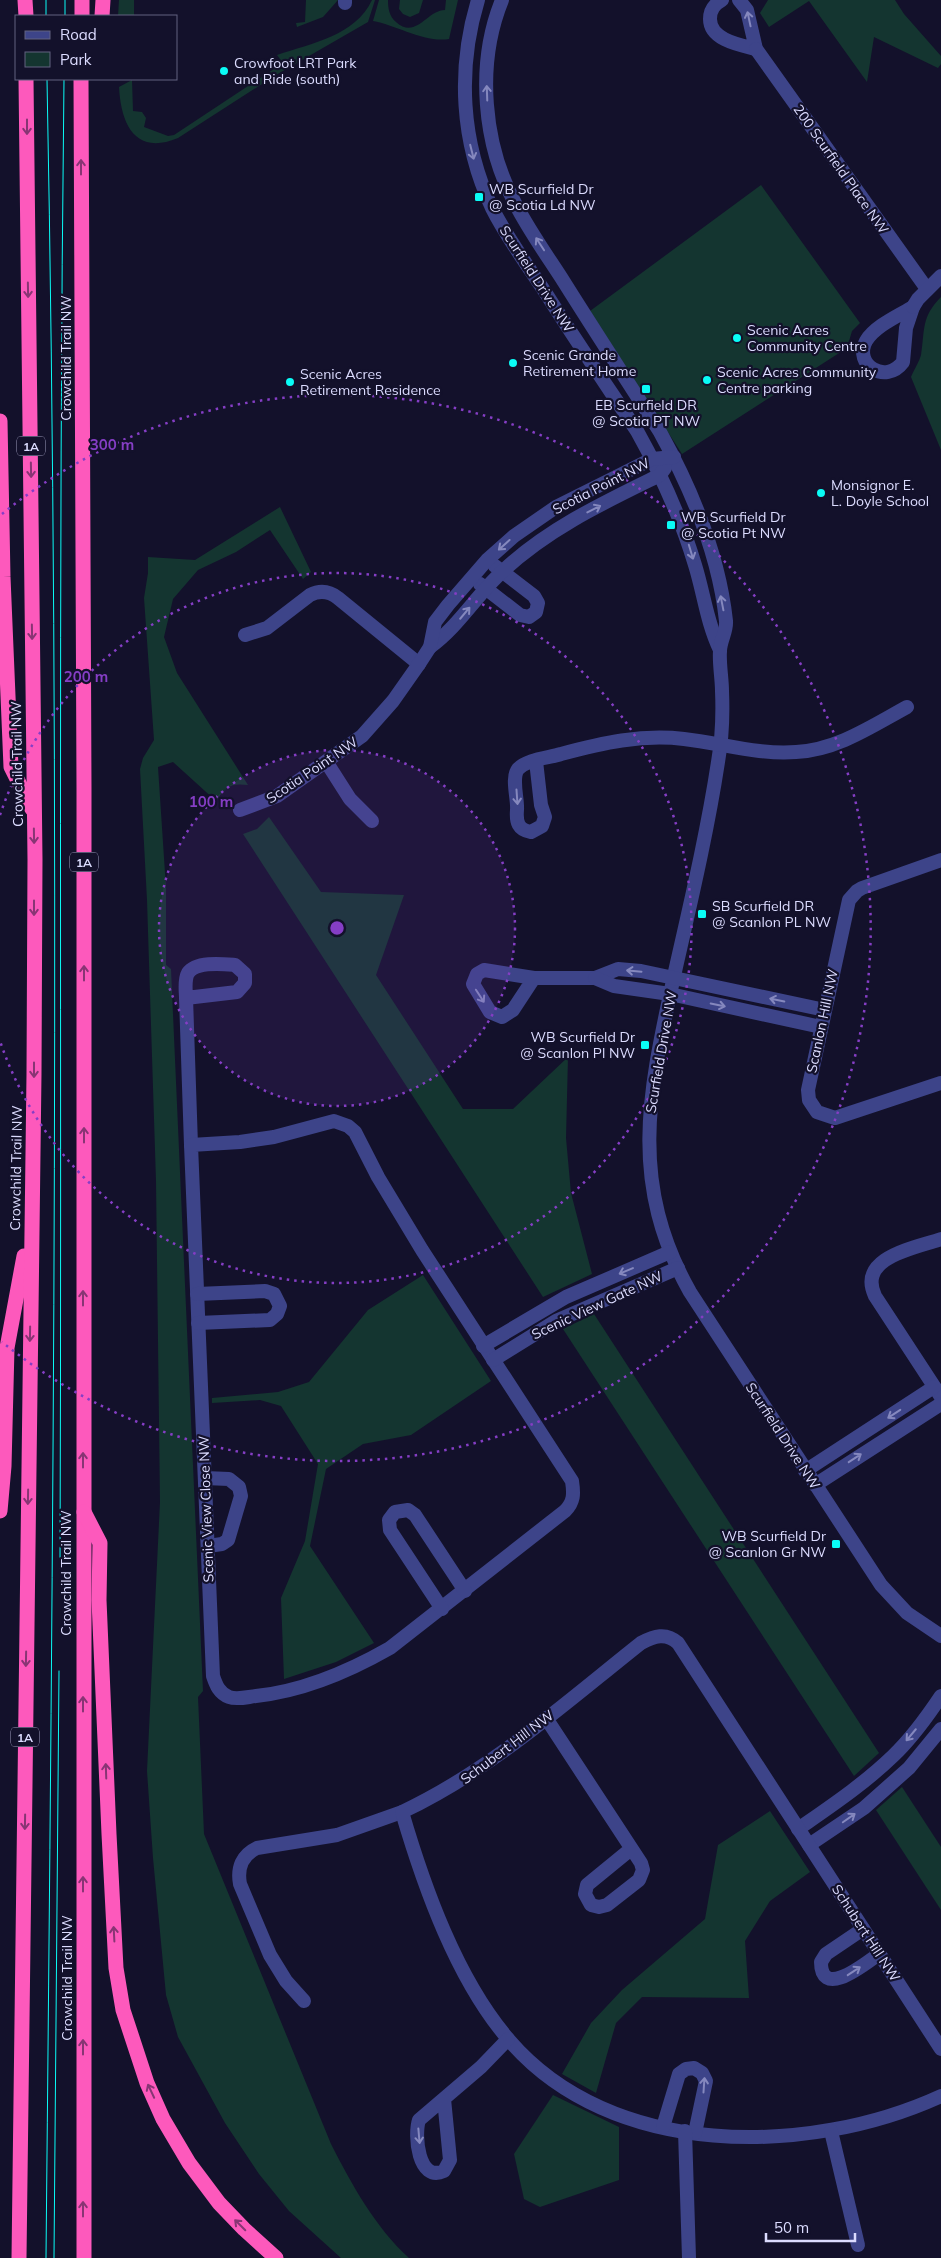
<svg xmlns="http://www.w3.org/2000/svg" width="941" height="2258" viewBox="0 0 941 2258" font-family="Mulish,sans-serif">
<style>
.green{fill:#143530}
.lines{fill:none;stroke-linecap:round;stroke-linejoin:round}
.minor{stroke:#3d4489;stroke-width:14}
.highway{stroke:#fd59bc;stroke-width:15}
.tram{stroke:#0afcf6;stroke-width:1}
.oneway{stroke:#8588be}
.oneway2{stroke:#883574}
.ring{fill:none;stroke:#853ec5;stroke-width:2.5;stroke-dasharray:2.5 5}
.poi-dot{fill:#0afcf6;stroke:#13112b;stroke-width:2}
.labels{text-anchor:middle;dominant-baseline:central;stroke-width:4.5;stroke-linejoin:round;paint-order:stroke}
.shield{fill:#13112b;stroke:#a09fbf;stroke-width:1}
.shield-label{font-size:12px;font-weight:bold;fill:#dcdcff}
.poi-label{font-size:14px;fill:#dcdcff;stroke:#13112b;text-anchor:start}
.street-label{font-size:14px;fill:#dcdcff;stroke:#13112b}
.centre{fill:#853ec5;stroke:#13112b;stroke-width:2.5}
.ring-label{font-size:15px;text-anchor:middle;font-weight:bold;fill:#853ec5;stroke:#13112b;stroke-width:4.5;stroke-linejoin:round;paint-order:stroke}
</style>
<rect width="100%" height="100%" fill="#13112b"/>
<g class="green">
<path d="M119,0H134V16H118Z"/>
<path d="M306,0H338L323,17L297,27L296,23L305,22Z"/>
<path d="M372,0H375L368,22L276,75L178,138C135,156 121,124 119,87L132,80L133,111L142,112L146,118L144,127L168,136L174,135L283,63L277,55C312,43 355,36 372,0Z"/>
<path d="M379,0H388C388,8 389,16 396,22C416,40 427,10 445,10L446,0H458L449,39C425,43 396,25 373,21Z"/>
<path d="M400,0H423L419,13L410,17L403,14L399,9Z"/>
<path d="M768,0H895L904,14L941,56V64L938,68L874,37L867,82L809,1L769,27L760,13Z"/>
<path d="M761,185L860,323L852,331L847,348L682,454L590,311Z"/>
<path d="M941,297V450L911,377C914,370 919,362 921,355C925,330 921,317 941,297Z"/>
<path d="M280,507L311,572L303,579L270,530L236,552L198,570L173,599L164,637L177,673L248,785C231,783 226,786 216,801L173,762L158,767L166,888V965L171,969L203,1691L198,1697L204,1834L331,2144C352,2185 375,2227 409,2258H341L289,2211L259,2174L225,2123L178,2037L166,1995L153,1858L147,1771L160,1502L156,1181L147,900L140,769L143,758L154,740L144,598L148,573V557L195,560Z"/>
<path d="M269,817L321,892L404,895L376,975L463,1109H513L568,1057L566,1138L571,1193L592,1274L543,1297L243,834L257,829Z"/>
<path d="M423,1275L491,1381L411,1435L363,1444L326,1469L310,1546L374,1643L336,1662L284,1679L281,1598L305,1541L318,1464L281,1406L260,1400L212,1403V1398L278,1392L309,1382L368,1310Z"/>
<path d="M594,1314L879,1753L854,1776L563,1329Z"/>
<path d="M902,1787L941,1847V1910L876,1810Z"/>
<path d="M770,1811L810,1872L770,1901L745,1941L749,1998L642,1997L616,2023L596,2093L562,2074L591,2023L622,1990L705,1919L718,1845Z"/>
<path d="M553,2095L619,2127V2180L540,2207L524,2199L514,2154Z"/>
</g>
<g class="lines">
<g class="minor">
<path d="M345,0V3"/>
<path d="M478,0C457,69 461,142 492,208C507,238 528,266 547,295C576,341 607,386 637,431C661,474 681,518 695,565C704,594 707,623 720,650"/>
<path d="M502,0C476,64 483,145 516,205C530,232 548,257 564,282C596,333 628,382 660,432C692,490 719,555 726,621C727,631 720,641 720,651C719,664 722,678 722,691C723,714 722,739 718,762C707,834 690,905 674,976C649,1092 628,1182 690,1292L881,1585L907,1613L941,1636"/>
<path d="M722,0C715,4 710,9 710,19C710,40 740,45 756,49L747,10L739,0"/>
<path d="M756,49L927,289"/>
<path d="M913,307L906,328L903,362C886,385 853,365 866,341C875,326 898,316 913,307Z"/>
<path d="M913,307L918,299L941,276"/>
<path d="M480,584L520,615L529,617L536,612L538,603L534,596L495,566"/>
<path d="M245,635L267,628L310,595C320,590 329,591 338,598L419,664"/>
<path d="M430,647C459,626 477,594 504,570C549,528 605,502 660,475L665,468"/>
<path d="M536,761L541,805L545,817L542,826L531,832C518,830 516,822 517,810C518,799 511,778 518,769C527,759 549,758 561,754C602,743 641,734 684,739C721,743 759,755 796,752C837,750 872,726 907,707"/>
<path d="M327,763L350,799L372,821"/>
<path d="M240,810L277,796L362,736L393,701L419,664L430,647L435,622L448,605L487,560L514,536L556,507L652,459L674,457"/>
<path d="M941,860L862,888L857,891L849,900L808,1090L809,1100L817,1112L835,1118L941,1083"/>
<path d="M534,978L513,1010L502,1017L490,1012L473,984L477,974L484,970L534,978H595L618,969L641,971L825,1010"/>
<path d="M595,978L614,986L670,994L821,1027"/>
<path d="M186,998L237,992L245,983V974L235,965C223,964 196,961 188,973C184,980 186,991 186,998L191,1145"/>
<path d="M334,1121L348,1126L355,1132L378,1177L422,1250L572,1481C574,1494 574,1502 565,1511L390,1648C348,1672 304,1691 256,1696C247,1697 237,1700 229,1697C219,1693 216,1685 213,1676L191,1145L240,1142L274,1137Z"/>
<path d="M941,1239C915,1248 857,1257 875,1296L941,1397"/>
<path d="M197,1294L265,1291L274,1294L280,1306L277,1314L270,1320L198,1323"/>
<path d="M483,1346L566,1297L670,1252"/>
<path d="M493,1360L556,1321L678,1268"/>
<path d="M805,1471L934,1387"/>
<path d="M205,1478L229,1479L239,1487L241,1496L228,1540L222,1544L208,1546"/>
<path d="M815,1485L941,1404"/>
<path d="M442,1609L390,1530L389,1520L395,1512L408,1510L415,1515L465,1591"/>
<path d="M546,1718L641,1863L643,1870L639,1880L607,1905L599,1907L591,1905L585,1894L587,1885L631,1849"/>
<path d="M798,1829C831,1806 864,1784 893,1756C911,1739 927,1717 941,1696"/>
<path d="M809,1845L864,1808L909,1768L941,1729"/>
<path d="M863,1929L826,1954L821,1962C821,2001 867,1962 879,1954"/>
<path d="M304,2001L286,1981L270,1955L240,1884C237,1868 242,1855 257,1848L337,1835L402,1812"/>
<path d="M941,2049L678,1643C666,1632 654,1636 641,1643C564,1704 491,1770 402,1812C424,1887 457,1980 509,2040C611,2159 808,2157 941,2096"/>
<path d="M444,2099L450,2160L444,2171C418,2183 414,2135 419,2120L481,2067L508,2039"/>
<path d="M663,2127L679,2074L686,2069L694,2068L702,2073L706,2081L695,2133"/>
<path d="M685,2131L689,2258"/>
<path d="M831,2131L858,2245"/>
</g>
<g class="highway">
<path d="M25,0L26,16"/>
<path d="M82,16V0"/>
<path d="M102,16L103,0"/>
<path d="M81,79L84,788V2258"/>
<path d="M0,421L3,577L11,767L32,809"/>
<path d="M0,1511L4,1466L7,1348L24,1256"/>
<path d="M84,1512L100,1543L99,1600L109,1834L116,1968L123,2010L147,2083L163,2119L189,2163L219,2203L244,2229L276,2258"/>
<path d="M19,2258L34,1074L35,859L26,79"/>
</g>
<g class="tram">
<path d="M46,0V16"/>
<path d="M65,16V0"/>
<path d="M60,1568C62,1072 58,575 64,79"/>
<path d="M46,2258C53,1532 61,805 47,79"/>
<path d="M54,2258L59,1671"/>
</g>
</g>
<defs><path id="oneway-shaft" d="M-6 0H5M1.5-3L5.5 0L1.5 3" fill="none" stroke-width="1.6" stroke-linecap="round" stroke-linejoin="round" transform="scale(1.25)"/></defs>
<g class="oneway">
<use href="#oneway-shaft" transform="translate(749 19) rotate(-102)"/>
<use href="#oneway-shaft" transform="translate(487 93) rotate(-92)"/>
<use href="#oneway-shaft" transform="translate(472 152) rotate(76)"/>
<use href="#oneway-shaft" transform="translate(540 244) rotate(-123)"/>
<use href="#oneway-shaft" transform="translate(594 509) rotate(-27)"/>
<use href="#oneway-shaft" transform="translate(504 545) rotate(138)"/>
<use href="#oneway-shaft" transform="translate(691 552) rotate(73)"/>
<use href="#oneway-shaft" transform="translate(722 603) rotate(-101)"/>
<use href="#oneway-shaft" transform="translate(465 613) rotate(-50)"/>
<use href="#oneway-shaft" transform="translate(517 797) rotate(86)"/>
<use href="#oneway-shaft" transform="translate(634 971) rotate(-175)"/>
<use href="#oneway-shaft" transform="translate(480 996) rotate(57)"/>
<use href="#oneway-shaft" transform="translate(777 1000) rotate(-168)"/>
<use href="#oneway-shaft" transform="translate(718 1005) rotate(12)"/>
<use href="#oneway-shaft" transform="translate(626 1271) rotate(157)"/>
<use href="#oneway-shaft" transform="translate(894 1414) rotate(147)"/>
<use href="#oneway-shaft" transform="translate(855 1458) rotate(-33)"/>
<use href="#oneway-shaft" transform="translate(911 1735) rotate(130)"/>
<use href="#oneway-shaft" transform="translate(849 1818) rotate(-35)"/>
<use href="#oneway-shaft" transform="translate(854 1971) rotate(-33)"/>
<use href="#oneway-shaft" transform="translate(704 2085) rotate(-86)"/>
<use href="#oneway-shaft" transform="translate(419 2136) rotate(85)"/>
</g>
<g class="oneway2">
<use href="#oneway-shaft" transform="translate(27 127) rotate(90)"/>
<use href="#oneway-shaft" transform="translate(81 167) rotate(-90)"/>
<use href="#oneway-shaft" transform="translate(28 290) rotate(89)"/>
<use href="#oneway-shaft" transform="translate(31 470) rotate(89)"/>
<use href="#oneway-shaft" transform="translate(32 632) rotate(89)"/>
<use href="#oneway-shaft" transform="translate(34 836) rotate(89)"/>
<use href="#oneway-shaft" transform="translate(34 908) rotate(90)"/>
<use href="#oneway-shaft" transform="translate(84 973) rotate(-90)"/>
<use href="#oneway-shaft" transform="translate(34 1070) rotate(90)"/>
<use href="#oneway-shaft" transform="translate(84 1135) rotate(-90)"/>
<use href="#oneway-shaft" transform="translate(83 1298) rotate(-90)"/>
<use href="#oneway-shaft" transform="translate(30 1334) rotate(91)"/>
<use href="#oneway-shaft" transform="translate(83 1460) rotate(-90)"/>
<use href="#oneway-shaft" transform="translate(28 1497) rotate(91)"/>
<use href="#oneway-shaft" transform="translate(26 1659) rotate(91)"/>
<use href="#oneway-shaft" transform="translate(83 1704) rotate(-90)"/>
<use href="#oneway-shaft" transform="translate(106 1771) rotate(-92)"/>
<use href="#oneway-shaft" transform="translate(25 1822) rotate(91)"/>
<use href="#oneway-shaft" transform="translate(83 1884) rotate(-90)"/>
<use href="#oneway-shaft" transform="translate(114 1934) rotate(-93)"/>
<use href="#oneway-shaft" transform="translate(83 2047) rotate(-90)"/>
<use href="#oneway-shaft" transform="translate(151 2091) rotate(-115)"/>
<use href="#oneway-shaft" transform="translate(83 2209) rotate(-90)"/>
<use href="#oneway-shaft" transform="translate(240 2225) rotate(-135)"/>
</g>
<circle cx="337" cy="928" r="178" fill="#853ec5" fill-opacity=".12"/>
<g class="ring">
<circle cx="337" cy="928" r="178"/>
<path d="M0 815A355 355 0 1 1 0 1041"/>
<path d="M2 514A533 533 0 1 1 2 1342"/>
</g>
<g class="poi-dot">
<circle cx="224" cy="71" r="5"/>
<rect x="474" y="192" width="10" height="10" rx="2.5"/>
<circle cx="737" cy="338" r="5"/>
<circle cx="513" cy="363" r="5"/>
<circle cx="707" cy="380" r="5"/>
<circle cx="290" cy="382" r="5"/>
<rect x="641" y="384" width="10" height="10" rx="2.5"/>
<circle cx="821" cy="493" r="5"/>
<rect x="666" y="520" width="10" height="10" rx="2.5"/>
<rect x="697" y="909" width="10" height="10" rx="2.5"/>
<rect x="640" y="1040" width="10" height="10" rx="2.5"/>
<rect x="831" y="1539" width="10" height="10" rx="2.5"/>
</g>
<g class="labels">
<g class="shield">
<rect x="17" y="436.5" width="28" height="19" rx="4"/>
<rect x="70" y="852.5" width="28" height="19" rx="4"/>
<rect x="11" y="1727.5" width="28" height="19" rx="4"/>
</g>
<g class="shield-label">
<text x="31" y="446">1A</text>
<text x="84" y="862">1A</text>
<text x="25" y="1737">1A</text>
</g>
<g class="poi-label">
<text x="234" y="63">Crowfoot LRT Park<tspan x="234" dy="16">and Ride (south)</tspan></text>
<text x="489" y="189">WB Scurfield Dr<tspan x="489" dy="16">@ Scotia Ld NW</tspan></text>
<text x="747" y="330">Scenic Acres<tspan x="747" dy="16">Community Centre</tspan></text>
<text x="523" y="355">Scenic Grande<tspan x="523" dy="16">Retirement Home</tspan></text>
<text x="717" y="372">Scenic Acres Community<tspan x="717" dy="16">Centre parking</tspan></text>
<text x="300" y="374">Scenic Acres<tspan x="300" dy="16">Retirement Residence</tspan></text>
<text x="646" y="405" text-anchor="middle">EB Scurfield DR<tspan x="646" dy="16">@ Scotia PT NW</tspan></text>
<text x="831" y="485">Monsignor E.<tspan x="831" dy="16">L. Doyle School</tspan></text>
<text x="681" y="517">WB Scurfield Dr<tspan x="681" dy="16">@ Scotia Pt NW</tspan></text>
<text x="712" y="906">SB Scurfield DR<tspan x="712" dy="16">@ Scanlon PL NW</tspan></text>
<text x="635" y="1037" text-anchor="end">WB Scurfield Dr<tspan x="635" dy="16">@ Scanlon Pl NW</tspan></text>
<text x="826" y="1536" text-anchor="end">WB Scurfield Dr<tspan x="826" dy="16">@ Scanlon Gr NW</tspan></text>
</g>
<g class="street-label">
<text transform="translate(841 169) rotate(55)">200 Scurfield Place NW</text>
<text transform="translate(537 279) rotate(57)">Scurfield Drive NW</text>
<text transform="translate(66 358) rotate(-90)">Crowchild Trail NW</text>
<text transform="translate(601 486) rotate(-27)">Scotia Point NW</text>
<text transform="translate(17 764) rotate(-91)">Crowchild Trail NW</text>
<text transform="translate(312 770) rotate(-34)">Scotia Point NW</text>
<text transform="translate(822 1021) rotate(-78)">Scanlon Hill NW</text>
<text transform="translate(661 1052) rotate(-80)">Scurfield Drive NW</text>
<text transform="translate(16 1168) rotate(-89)">Crowchild Trail NW</text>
<text transform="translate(597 1305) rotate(-25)">Scenic View Gate NW</text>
<text transform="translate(783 1436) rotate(57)">Scurfield Drive NW</text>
<text transform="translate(206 1509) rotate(-92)">Scenic View Close NW</text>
<text transform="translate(66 1573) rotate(-90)">Crowchild Trail NW</text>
<text transform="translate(507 1747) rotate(-37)">Schubert Hill NW</text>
<text transform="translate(866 1933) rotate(57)">Schubert Hill NW</text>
<text transform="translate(67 1978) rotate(-90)">Crowchild Trail NW</text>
</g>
</g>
<circle cx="337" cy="928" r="8" class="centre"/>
<g class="ring-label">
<text x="112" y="450">300 m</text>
<text x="86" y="682">200 m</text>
<text x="211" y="807">100 m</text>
</g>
<rect x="15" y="15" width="162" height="65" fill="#13112b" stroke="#636280"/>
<rect x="25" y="31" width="25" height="8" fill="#3d4489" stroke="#636280"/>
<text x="60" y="40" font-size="15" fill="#dcdcff">Road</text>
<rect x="25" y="52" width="25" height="15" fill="#143530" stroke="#636280"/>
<text x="60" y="65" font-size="15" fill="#dcdcff">Park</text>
<path d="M766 2233v8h89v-8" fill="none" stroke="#dcdcff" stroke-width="2.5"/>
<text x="774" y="2233" font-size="15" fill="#dcdcff" stroke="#13112b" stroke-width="4" paint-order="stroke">50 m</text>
</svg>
